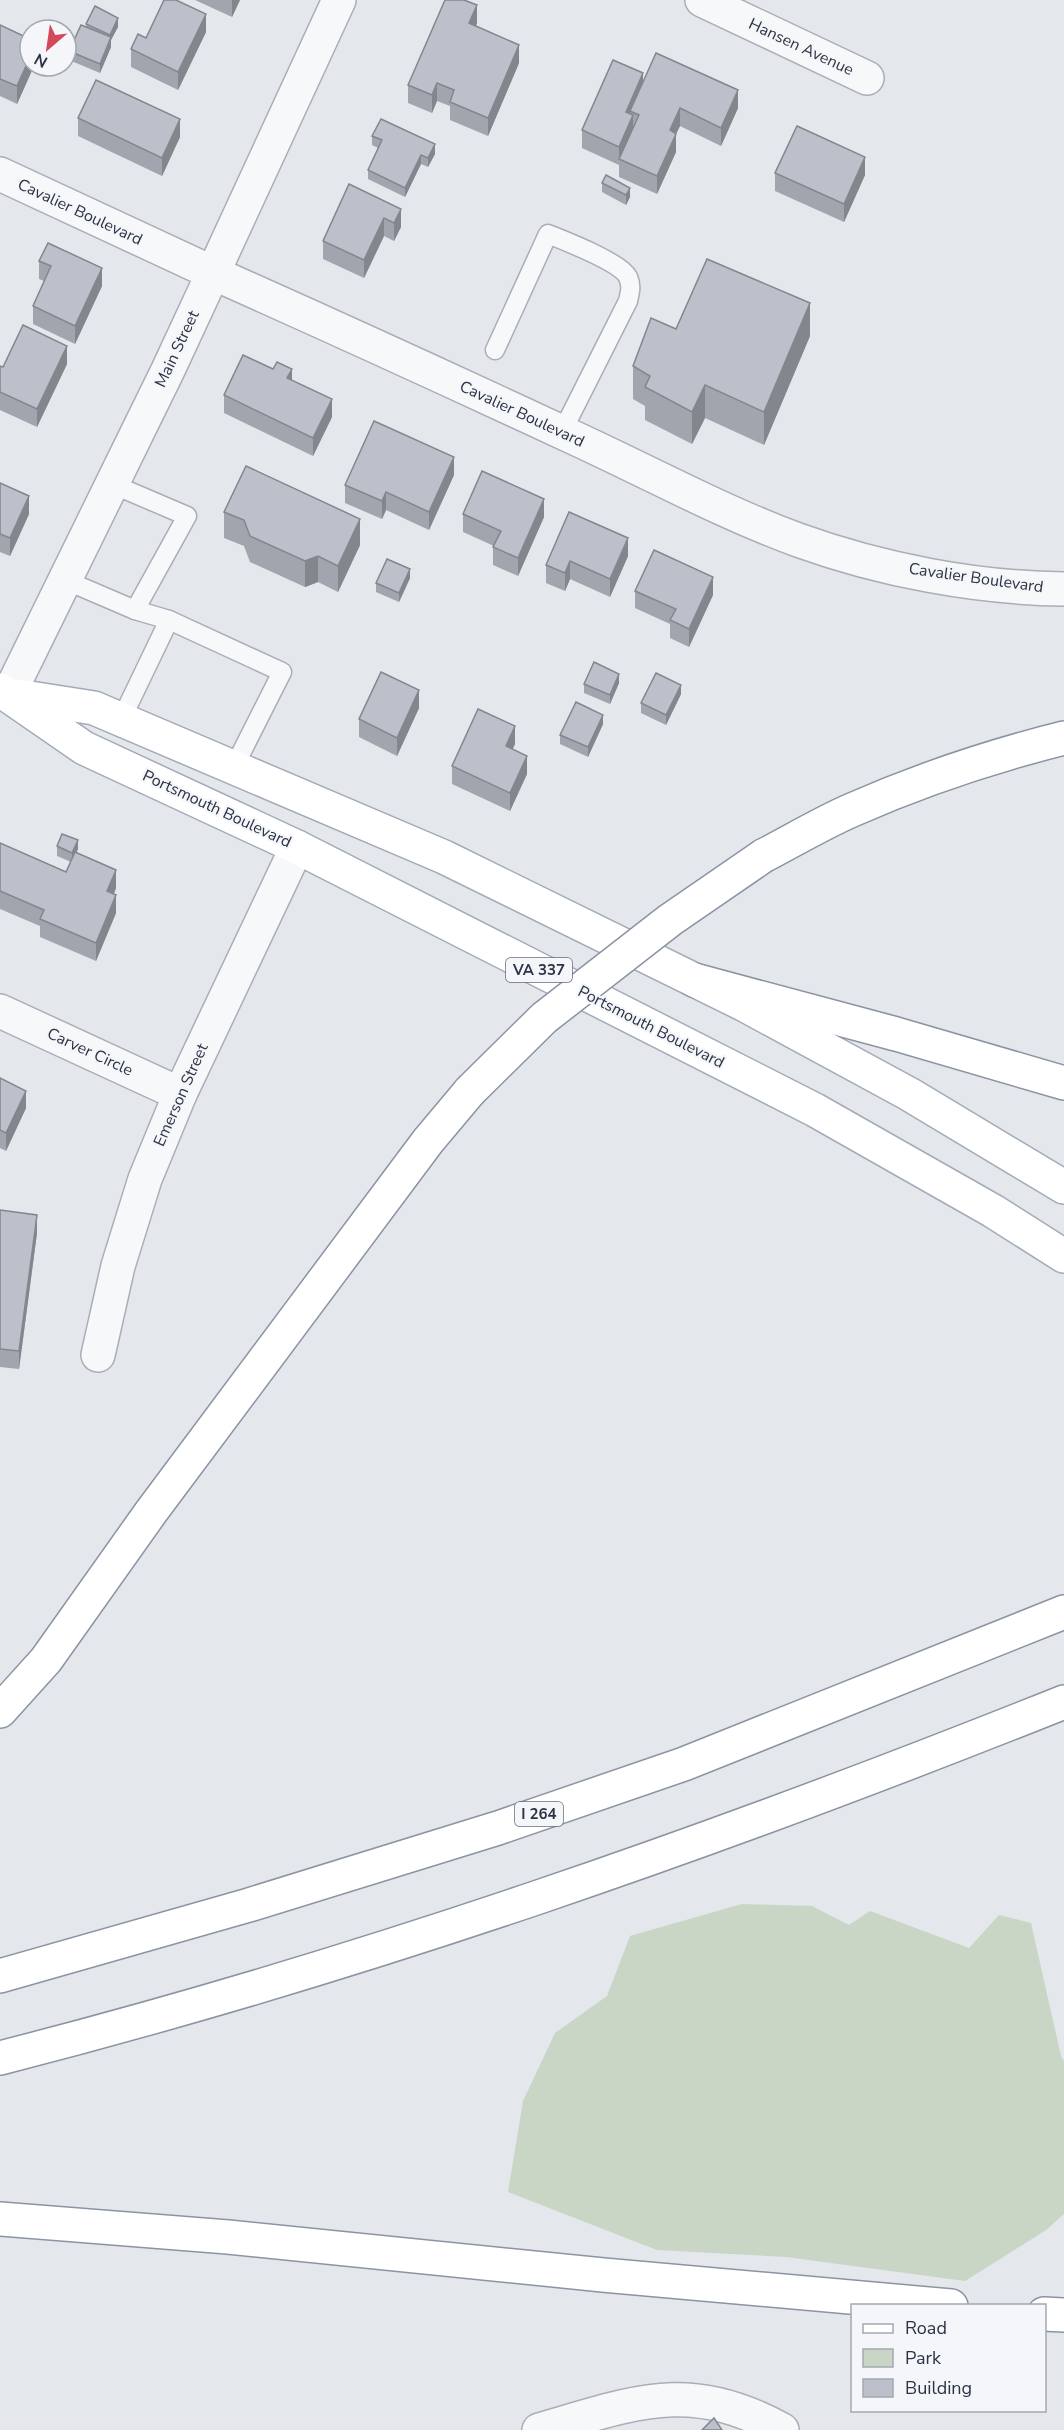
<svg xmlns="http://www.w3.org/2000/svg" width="1064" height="2430" viewBox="0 0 1064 2430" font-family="'Nunito Sans',sans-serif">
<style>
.green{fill:#c9d6c5}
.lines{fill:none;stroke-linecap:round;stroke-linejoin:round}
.service-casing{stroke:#a9aeb7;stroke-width:21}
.minor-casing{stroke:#a9aeb7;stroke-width:36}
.tertiary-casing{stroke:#a9aeb7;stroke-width:36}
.primary-casing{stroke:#a3abb8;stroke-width:36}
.motorway-casing{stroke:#8b94a3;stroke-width:36}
.service{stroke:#f7f8fa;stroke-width:18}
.minor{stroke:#f7f8fa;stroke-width:33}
.tertiary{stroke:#f7f8fa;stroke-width:33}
.primary{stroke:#fff;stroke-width:33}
.motorway{stroke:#fff;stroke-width:33}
.motorway-bridge-casing{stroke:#8b94a3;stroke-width:36;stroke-linecap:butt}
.motorway-bridge{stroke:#fff;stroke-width:33}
.wall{fill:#a1a5ae}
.shaded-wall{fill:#83868d}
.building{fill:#bbc0ca;stroke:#83868d;stroke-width:1.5}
.labels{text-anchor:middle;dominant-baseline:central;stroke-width:4.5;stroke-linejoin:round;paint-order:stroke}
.shield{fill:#f4f6f9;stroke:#676e7b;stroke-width:1.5}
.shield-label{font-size:15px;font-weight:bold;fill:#2b3445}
.street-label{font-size:16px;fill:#2b3445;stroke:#f4f6f9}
</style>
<rect width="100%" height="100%" fill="#e4e7ec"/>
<path class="green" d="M742,1904L812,1906L849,1925L870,1911L969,1948L999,1915L1031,1923L1061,2056L1064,2061V2214L1046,2230L965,2281L786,2257L657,2250L508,2192L523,2101L555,2033L607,1996L630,1936Z"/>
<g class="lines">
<g class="service-casing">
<g id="service">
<path d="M495,350L548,234C565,241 620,262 628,277C632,286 630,292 628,301L562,432"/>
<path d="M112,484L187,516L135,610"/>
<path d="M65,580L135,610L169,620L282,672L234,767"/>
<path d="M121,720L169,620"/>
</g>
</g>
<g class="minor-casing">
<g id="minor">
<path d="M702,0L867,78"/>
<path d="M0,174L213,273L339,0"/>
<path d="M0,1011L180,1094"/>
<path d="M98,1355L118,1266L145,1179L180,1094L297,847"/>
<path d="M539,2430C634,2403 689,2378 782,2430"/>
</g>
</g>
<g class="tertiary-casing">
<path id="tertiary" d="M9,694L168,370L213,273C332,326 450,380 568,435C645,470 719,511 798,540C881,570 976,588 1064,589"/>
</g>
<g class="primary-casing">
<g id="primary">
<path d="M0,690L84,748L297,847L815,1110L993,1211L1064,1256"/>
<path d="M17,696L94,708L444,857L743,1004L909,1094L1064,1187"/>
</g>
</g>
<g class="motorway-casing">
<g id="motorway">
<path d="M763,856C792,841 822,823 852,810C920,780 992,756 1064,738"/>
<path d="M694,980L896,1034L1064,1083"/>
<path d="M0,1711L46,1660L151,1512L428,1141L470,1091"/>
<path d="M0,1976L249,1905L498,1828L684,1764L1064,1612"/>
<path d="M0,2058C364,1965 716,1841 1064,1702"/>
<path d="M0,2219L228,2237L603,2275L951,2306"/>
<path d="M1044,2314L1064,2315"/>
</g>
</g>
<use href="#service" class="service"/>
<use href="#minor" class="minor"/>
<use href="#tertiary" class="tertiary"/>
<use href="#primary" class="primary"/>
<use href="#motorway" class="motorway"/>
<g class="motorway-bridge-casing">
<path id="motorway-bridge" d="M470,1091L544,1018L670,920L763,856"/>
</g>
<use href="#motorway-bridge" class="motorway-bridge"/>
</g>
<g class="wall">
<path d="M195,0H240L232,17Z"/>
<path d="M477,23L476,26L519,63L488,136L450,120V106L437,101L432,113L408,103V85Z"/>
<path d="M86,24L118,27L111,40V47L100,73L69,60V51L86,27Z"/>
<path d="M0,25L30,66H34L17,104L0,96Z"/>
<path d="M206,32L178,90L131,67V49L146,38Z"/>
<path d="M643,81L738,108L721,146L680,126L676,134V152L657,194L619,177V165L582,148V130Z"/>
<path d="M78,118L180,137L162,176L78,136Z"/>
<path d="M372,136L435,154L428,167L421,164L405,197L368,179V170L378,148L372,145Z"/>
<path d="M775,173L865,175L844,222L775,191Z"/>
<path d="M602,183L630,197L626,205L602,192Z"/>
<path d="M349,184L401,227L394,241L384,236L364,278L323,259V241Z"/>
<path d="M39,261L102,286L75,344L33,324V306L44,281L39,279Z"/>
<path d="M676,329L810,336L764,445L705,418L692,444L645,420V406L633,399V366Z"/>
<path d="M67,364L37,427L0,410V366L3,367Z"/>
<path d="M273,369L292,380L332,417L313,456L224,413V395Z"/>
<path d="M454,475L429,530L386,510L382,519L345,503V485Z"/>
<path d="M0,483L29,514L10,556L0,552Z"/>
<path d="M224,512L360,545L338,592L318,582L305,587L250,562L244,546L224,538Z"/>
<path d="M569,512L628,556L610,597L570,579L565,591L546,583V565Z"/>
<path d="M463,514L544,517L518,576L493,565V547L494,546L463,532Z"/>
<path d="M410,578L399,602L376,592V583Z"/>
<path d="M635,591L713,595L689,647L670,638V624L635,608Z"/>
<path d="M619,683L610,704L584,693V684Z"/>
<path d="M681,694L666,725L641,713V703Z"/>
<path d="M419,708L397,756L359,737V719Z"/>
<path d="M603,724L588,757L560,744V735Z"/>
<path d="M515,744L512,749L527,774L510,811L452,784V766Z"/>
<path d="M0,843L66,872L71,862L57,856V846L78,849L76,853L116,888L114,894L116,913L96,961L40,937V926L0,909Z"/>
<path d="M0,1078L26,1108L6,1151L0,1148Z"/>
<path d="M0,1210L37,1233L19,1369L0,1367Z"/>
</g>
<g class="shaded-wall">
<path d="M232,0H240L232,17Z"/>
<path d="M477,5V23L469,41V23Z"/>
<path d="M206,14V32L178,90V72Z"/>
<path d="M118,18V27L111,40V47L100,73V64L110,42V35Z"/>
<path d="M519,45V63L488,136V118Z"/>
<path d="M30,57V66H34L17,104V86Z"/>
<path d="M643,73V91L630,111V122L626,112Z"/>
<path d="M437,83V101L432,113V95Z"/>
<path d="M738,90V108L721,146V128Z"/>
<path d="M680,108V126L676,134V152L657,194V176L670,130Z"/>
<path d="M633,115V133L619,159V165V147Z"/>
<path d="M180,119V137L162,176V158Z"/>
<path d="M435,144V154L428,167V158Z"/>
<path d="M421,155V164L405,197V188Z"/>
<path d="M865,157V175L844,222V204Z"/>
<path d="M630,188V197L626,205V195Z"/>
<path d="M401,209V227L394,241V223Z"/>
<path d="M384,218V236L364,278V260Z"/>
<path d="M102,268V286L75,344V326Z"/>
<path d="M810,303V336L764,445V412Z"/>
<path d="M67,346V364L37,427V409Z"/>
<path d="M292,369V387L287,378Z"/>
<path d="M705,385V418L692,444V412Z"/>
<path d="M332,399V417L313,456V438Z"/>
<path d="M454,457V475L429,530V512Z"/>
<path d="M386,492V510L382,519V501Z"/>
<path d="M29,496V514L10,556V538Z"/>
<path d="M544,499V517L518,576V558Z"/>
<path d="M360,519V545L338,592V566Z"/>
<path d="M628,538V556L610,597V579Z"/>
<path d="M318,556V582L305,587V561Z"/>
<path d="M570,561V579L565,591V573Z"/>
<path d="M410,569V578L399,602V593Z"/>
<path d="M713,577V595L689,647V629Z"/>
<path d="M619,674V683L610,704V695Z"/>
<path d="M681,685V694L666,725V715Z"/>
<path d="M419,690V708L397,756V738Z"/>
<path d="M603,715V724L588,757V747Z"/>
<path d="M515,726V744L506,764V746Z"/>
<path d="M527,756V774L510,811V793Z"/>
<path d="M78,840V849L72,862V853Z"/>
<path d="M116,870V888L107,909V891Z"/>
<path d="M116,895V913L96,961V943Z"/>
<path d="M26,1091V1108L6,1151V1133Z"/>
<path d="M37,1215V1233L19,1369V1351Z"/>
</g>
<g class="building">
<path d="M164,0H176L206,14L178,72L131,49L138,34L146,38Z"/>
<path d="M445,0H464L477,5L469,23L519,45L488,118L450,102L454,90L437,83L432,95L408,85Z"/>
<path d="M95,6L118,18L110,35L86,24Z"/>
<path d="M0,25L30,39V57L17,86L0,79Z"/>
<path d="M81,25L111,37L100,64L69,51Z"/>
<path d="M656,53L738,90L721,128L680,108L670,130L676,134L657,176L619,159L639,115L630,111Z"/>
<path d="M613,60L643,73L626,112L633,115L619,147L582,130Z"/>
<path d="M96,80L180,119L162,158L78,118Z"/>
<path d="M381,119L435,144L428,158L421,155L405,188L368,170L382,140L372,136Z"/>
<path d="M797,126L865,157L844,204L775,173Z"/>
<path d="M606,175L630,188L626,195L602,183Z"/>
<path d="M349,184L401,209L394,223L384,218L364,260L323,241Z"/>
<path d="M48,243L102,268L75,326L33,306L51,266L39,261Z"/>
<path d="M707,259L810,303L764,412L705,385L692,412L645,387L650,376L633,366L651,318L676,329Z"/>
<path d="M23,325L67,346L37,409L0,392V366L3,367Z"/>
<path d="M243,355L273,369L277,362L292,369L287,378L332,399L313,438L224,395Z"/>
<path d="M374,421L454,457L429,512L386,492L382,501L345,485Z"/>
<path d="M246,466L360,519L338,566L318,556L305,561L250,536L244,520L224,512Z"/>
<path d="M482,471L544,499L518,558L493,547L501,531L463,514Z"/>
<path d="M0,483L29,496L10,538L0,534Z"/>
<path d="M569,512L628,538L610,579L570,561L565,573L546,565Z"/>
<path d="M654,550L713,577L689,629L670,620L676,609L635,591Z"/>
<path d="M387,559L410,569L399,593L376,583Z"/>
<path d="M594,662L619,674L610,695L584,684Z"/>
<path d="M381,672L419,690L397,738L359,719Z"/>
<path d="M656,673L681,685L666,715L641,703Z"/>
<path d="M576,702L603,715L588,747L560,735Z"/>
<path d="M478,709L515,726L506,746L527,756L510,793L452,766Z"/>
<path d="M62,834L78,840L72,853L57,846Z"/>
<path d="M0,843L66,872L75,852L116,870L107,891L116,895L96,943L40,919L44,910L0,891Z"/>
<path d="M0,1078L26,1091L6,1133L0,1130Z"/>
<path d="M0,1210L37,1215L19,1351L0,1349Z"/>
<path d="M714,2418L722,2430H702Z"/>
</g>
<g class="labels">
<g class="shield">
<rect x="506" y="958" width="66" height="24" rx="4.5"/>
<rect x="515" y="1802" width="48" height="24" rx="4.5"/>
</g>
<g class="shield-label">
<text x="539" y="970">VA 337</text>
<text x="539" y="1814">I 264</text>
</g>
<g class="street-label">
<text transform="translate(801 47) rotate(25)">Hansen Avenue</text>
<text transform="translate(80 212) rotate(25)">Cavalier Boulevard</text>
<text transform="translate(177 349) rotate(-65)">Main Street</text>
<text transform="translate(522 414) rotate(25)">Cavalier Boulevard</text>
<text transform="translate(976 578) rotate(8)">Cavalier Boulevard</text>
<text transform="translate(217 809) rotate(25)">Portsmouth Boulevard</text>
<text transform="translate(651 1027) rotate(27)">Portsmouth Boulevard</text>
<text transform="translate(90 1052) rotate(25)">Carver Circle</text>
<text transform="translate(181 1095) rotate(-66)">Emerson Street</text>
</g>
</g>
<rect x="851" y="2304" width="195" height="108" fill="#f4f6f9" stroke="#a4a8b1" stroke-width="1.5"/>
<rect x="863" y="2324" width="30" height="9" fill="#ffffff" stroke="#a4a8b1" stroke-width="1.5"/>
<text x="905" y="2334" font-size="18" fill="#2b3445">Road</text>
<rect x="863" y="2349" width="30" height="18" fill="#c9d6c5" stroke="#a4a8b1" stroke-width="1.5"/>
<text x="905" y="2364" font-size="18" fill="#2b3445">Park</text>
<rect x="863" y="2379" width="30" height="18" fill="#bbc0ca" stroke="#a4a8b1" stroke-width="1.5"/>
<text x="905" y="2394" font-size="18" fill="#2b3445">Building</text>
<g transform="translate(48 48) rotate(209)"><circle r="28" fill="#f4f6f9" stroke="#a4a8b1" stroke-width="1.5"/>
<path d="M0-4.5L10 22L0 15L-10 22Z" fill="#d1495b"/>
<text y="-9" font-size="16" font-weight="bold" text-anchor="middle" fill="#2b3445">N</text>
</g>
</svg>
